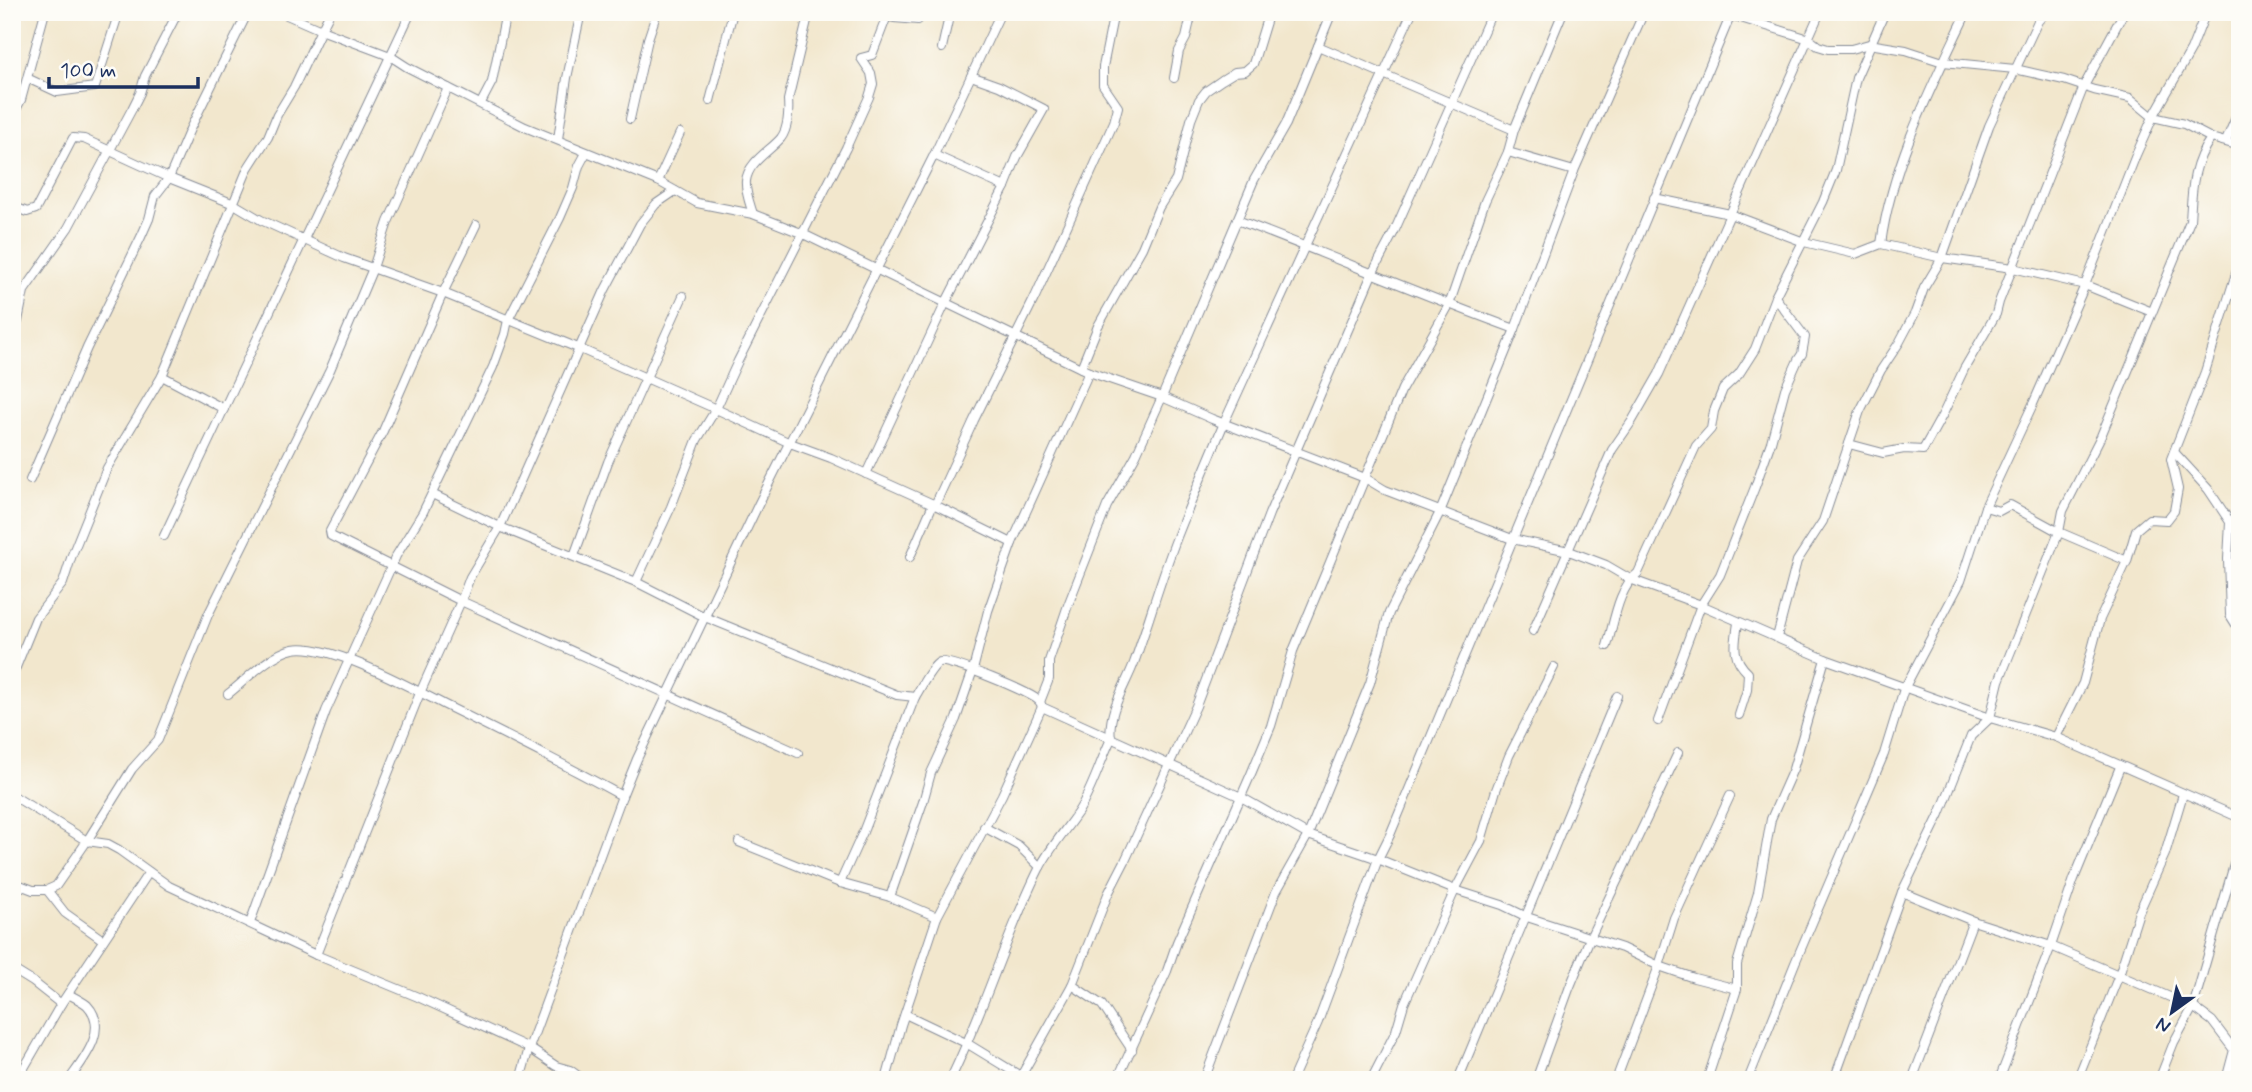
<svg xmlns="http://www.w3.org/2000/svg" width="2252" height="1092" viewBox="0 0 2252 1092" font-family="Mynerve,sans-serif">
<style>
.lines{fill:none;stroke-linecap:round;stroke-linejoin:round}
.minor-casing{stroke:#868b96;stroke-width:10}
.minor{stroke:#fff;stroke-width:8}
</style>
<rect width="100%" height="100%" fill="#fdfcf7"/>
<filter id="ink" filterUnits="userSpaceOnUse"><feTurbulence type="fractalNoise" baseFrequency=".0143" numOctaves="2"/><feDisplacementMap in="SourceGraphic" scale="14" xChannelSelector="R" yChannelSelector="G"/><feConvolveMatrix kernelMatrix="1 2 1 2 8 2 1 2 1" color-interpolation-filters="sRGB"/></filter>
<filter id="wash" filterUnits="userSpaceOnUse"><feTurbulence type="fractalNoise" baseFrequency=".00686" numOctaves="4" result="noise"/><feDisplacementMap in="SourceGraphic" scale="28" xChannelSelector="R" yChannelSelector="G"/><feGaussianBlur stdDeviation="1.57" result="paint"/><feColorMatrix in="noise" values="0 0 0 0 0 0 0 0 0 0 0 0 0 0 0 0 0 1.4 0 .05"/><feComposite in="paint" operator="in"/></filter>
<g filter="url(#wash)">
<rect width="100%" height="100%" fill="#f2e7cd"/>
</g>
<g filter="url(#ink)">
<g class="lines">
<g class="minor-casing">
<g id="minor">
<path d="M280,12L321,30L330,12"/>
<path d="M1721,12L1809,39L1818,46L1828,49H1851L1869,44L1906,50L1943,62L2015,69L2064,80L2094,90L2130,98L2153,117L2184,124L2211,138L2240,146"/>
<path d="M1318,46L1514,130"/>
<path d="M942,48L950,12"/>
<path d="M27,78L57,92L95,87L119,12"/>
<path d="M1174,78L1179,51L1186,38L1192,12"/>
<path d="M710,101L733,12"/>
<path d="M481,103L492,82L506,12"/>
<path d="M12,117L21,100L45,12"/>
<path d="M630,119L648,39L657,12"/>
<path d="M2211,138C2192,165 2192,189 2190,221L2101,436L2063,511L2059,532L1999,681L1990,718L2056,737L2240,818"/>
<path d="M558,139L567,78L581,12"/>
<path d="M2226,141L2240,108"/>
<path d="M1508,152L1574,171"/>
<path d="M934,155L1005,187"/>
<path d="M658,181L680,133"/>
<path d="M1654,198L1730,214L1804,242L1855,254L1881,244L1942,258L2013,268L2085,285L2152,312"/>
<path d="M12,206L27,212L36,209L73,138L84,139L169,178L234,204L261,220L344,258L443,293L578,348L716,409L738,361L846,148L869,97L873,84L871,73L861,58L872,55L887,16L894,18L918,20"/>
<path d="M753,214C750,204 745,192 746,181C748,162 770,151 781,138C788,129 789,112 788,100L809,12"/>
<path d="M1237,220C1330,255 1421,295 1515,329"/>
<path d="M476,225L443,293L383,431L330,531L331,536L461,601L798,753"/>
<path d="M1881,244C1892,163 1932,86 1967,12"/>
<path d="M12,335L18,321L24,291L68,228L132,109L140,93L145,76L178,12"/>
<path d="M1081,368L1098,326L1142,248L1159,207L1176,180L1191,120L1199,100L1206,91L1222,80L1235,72L1245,71L1253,64L1269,12"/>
<path d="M162,376L224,409"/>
<path d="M1849,444L1883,453L1904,449L1923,450L1943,414L1964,369L1996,314L1999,302L2084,86L2124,12"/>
<path d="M2174,452L2208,489L2230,522L2228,559L2230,615L2240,631"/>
<path d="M866,474L945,304L1005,187L1017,157L1044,109L999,86L971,76"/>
<path d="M30,480L87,348L141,237L149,219L155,196L169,178L190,129L248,12"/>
<path d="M432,494L500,527L636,582L705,617L897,695L915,697C920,689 932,665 940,662C949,659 1034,693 1040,702C1041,703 1041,705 1042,707L1241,797L1308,835L1378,859L1455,890L1502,905L1527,917L1622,948L1659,966L1694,978L1737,989"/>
<path d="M935,505L974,420L1035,297L1114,122L1118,107L1103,85V67L1114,12"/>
<path d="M1985,507L1999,511L2010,505L2059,532L2127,561L2100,619L2083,683L2056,737"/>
<path d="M164,536L411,12"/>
<path d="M574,556L608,462L683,296"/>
<path d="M910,557L933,504L1012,543"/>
<path d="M2127,561L2136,530L2149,519L2167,520L2174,511L2178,489L2171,459L2205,372L2240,261"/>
<path d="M636,582L671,507L697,440L716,409L790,443L831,458L933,504"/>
<path d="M1738,623C1735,644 1731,657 1748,673L1747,690L1739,715"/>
<path d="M1533,631L1612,450L1632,421L1659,374L1820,12"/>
<path d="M1777,637L1797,561L1823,521L1860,411L1881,370L1899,343L1915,313L1924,288L1942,258L1989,126L2038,21L2046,12"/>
<path d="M1607,646C1614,623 1618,588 1638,573L1696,446L1711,429L1714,411L1723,389L1739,374L1755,349L1775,297L1823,202L1836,170L1856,78L1885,12"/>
<path d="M12,677L36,618L63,583L72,555L107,468L162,376L248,168L268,137L277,115L294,87L321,30L390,56L407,67L525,127L658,181L697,203L753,214L801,233L1089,372L1162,397L1212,419L1365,478L1385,490L1512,539L1569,551L1606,565L1630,579L1701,605L1825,659L1990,718L1971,736L1940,814L1902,892L1973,921L2051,946L2193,1007L2212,1021L2234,1050L2240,1052"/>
<path d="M228,694C246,680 270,654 293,649C329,642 413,689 447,706C506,735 564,764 622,796"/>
<path d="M1040,702L1049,679V661L1068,605L1107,506L1136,455L1162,397L1254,180L1286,124L1332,12"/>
<path d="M1658,721L1701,605L1720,575L1755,487L1771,442L1785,389L1798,360L1802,354L1805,337L1775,297"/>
<path d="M12,795L87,841L132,769L158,740L208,615L330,370L373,268L388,222L448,88"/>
<path d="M984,827L1019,846L1040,867"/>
<path d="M739,842L840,883L890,897L937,917"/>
<path d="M12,882L33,890H47L56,886L87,841L108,844L119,850L169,886L316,955L418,997L529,1048L556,1066L570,1070L584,1080"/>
<path d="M840,883L863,832L915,697"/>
<path d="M47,890L65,913L103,940"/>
<path d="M890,897L923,802L931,773L956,719L973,670L988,611L1012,543L1089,372"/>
<path d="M250,923L326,711L396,556L423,512L493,367L505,334L508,320L560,218L573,188L579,166L586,153"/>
<path d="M316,955L420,693L461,601L470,577L500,527L605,290L640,224L656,204L675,191"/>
<path d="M12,969L33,982L61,1004"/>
<path d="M1072,985L1102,1005L1132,1050"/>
<path d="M68,994C74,997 82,1001 87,1005C110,1029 83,1060 69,1080"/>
<path d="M905,1014L968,1044L1027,1080"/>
<path d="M1021,1076L1072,985L1108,894L1125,861L1196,706L1269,514L1372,274L1394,232L1492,12"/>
<path d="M17,1080L61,1004L149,872"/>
<path d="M520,1080L529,1048L622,796L637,759L759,503L934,155L1001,12"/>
<path d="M886,1080L901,1025L937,917L1002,795L1042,707"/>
<path d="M950,1080C984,1011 1005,937 1039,869C1050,848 1065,831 1078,812C1092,790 1100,762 1111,739C1107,712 1125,687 1134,663C1149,621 1161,578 1177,537C1192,499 1208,461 1224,423L1412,12"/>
<path d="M1117,1080L1167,971L1177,942L1251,774L1271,726L1293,651L1402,389L1449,305L1485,201L1508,152L1514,130L1563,12"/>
<path d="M1204,1080L1276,892L1308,835L1370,683L1389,613L1440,512L1515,329L1574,171L1644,12"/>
<path d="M1292,1080L1318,1022L1378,859L1390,835L1732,12"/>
<path d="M1371,1080L1396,1031L1404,1004L1455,890L1481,841L1496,790L1509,756L1554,667"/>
<path d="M1458,1080L1617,696"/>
<path d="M1536,1080L1569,989L1590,938L1678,753"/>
<path d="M1616,1080L1659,966L1674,918L1730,796"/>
<path d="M1707,1080L1737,989V964L1758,893L1771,819L1793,769L1825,659"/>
<path d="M1748,1080L1795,963L1884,754L1904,689L1961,581L1985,507L2033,404L2085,285L2136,155L2153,117L2191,50L2206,12"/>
<path d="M1834,1080L1902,892"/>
<path d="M1912,1080L1973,921"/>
<path d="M1999,1080L2051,946L2074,879L2120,767"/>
<path d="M2077,1080L2119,975L2139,912L2165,854L2183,794"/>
<path d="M2159,1080L2174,1042L2193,1007L2240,844"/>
<path d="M2226,1080L2234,1050"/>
</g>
</g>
<use href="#minor" class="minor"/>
</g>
</g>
<rect width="2252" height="1092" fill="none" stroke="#fdfcf7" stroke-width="42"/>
<g transform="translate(2172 1012) rotate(213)" stroke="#fdfcf7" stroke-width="5" paint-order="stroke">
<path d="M0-5L12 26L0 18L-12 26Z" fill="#1b2f5e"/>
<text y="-10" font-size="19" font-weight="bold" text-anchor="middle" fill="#1b2f5e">N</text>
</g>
<path d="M49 77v10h149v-10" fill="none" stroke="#1b2f5e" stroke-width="3.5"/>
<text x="60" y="77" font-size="21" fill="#1b2f5e" stroke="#fdfcf7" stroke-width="5" paint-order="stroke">100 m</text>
</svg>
